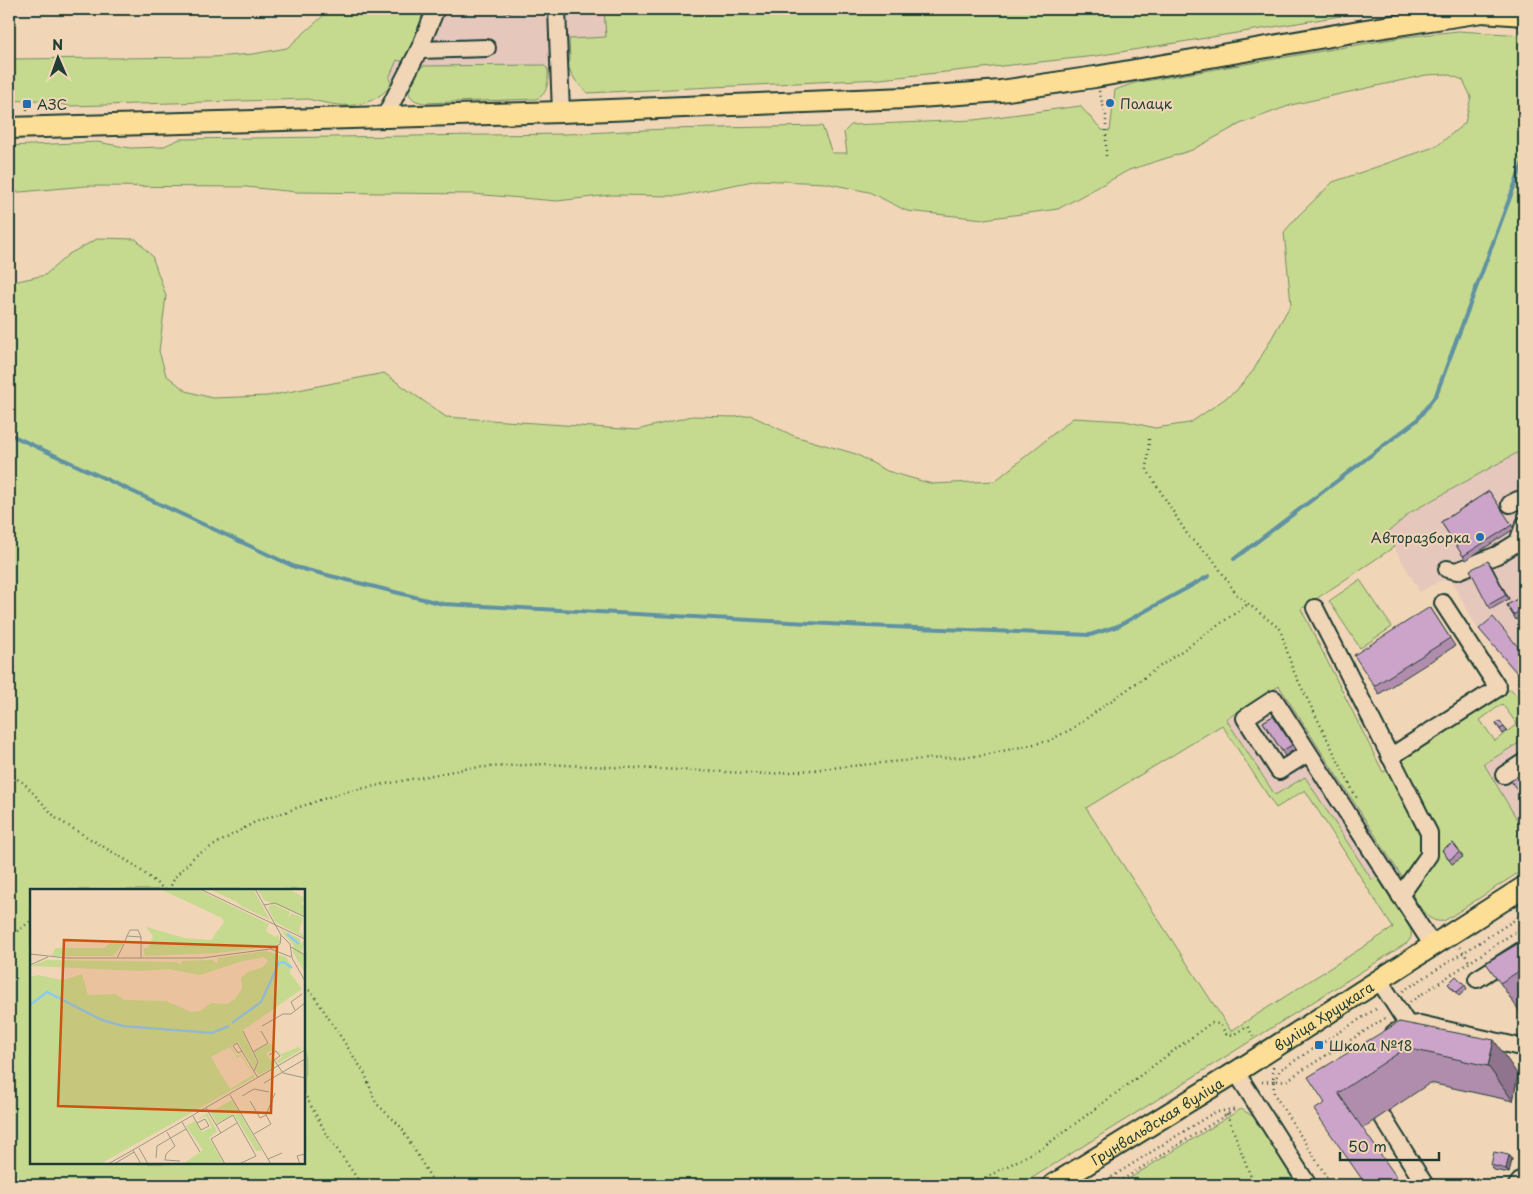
<svg xmlns="http://www.w3.org/2000/svg" width="1533" height="1194" viewBox="0 0 1533 1194" font-family="'Playpen Sans',sans-serif">
<style>
.built{fill:#e6c7bc}
.green{fill:#c6da8f;stroke:#728c62;fill-rule:evenodd}
.lines{fill:none;stroke-linecap:round;stroke-linejoin:round}
.stream{stroke:#6092a2;stroke-width:4}
.minor-casing{stroke:#1f3d34;stroke-width:20}
.major-casing{stroke:#1f3d34;stroke-width:24}
.path{stroke:#1f3d34;stroke-width:2.5;stroke-dasharray:1 4;stroke-linecap:butt}
.minor{stroke:#f0d6b7;stroke-width:16}
.major{stroke:#fdde96;stroke-width:20}
.wall{fill:#b08dad;stroke:#1f3d34}
.shaded-wall{fill:#90738d;stroke:#1f3d34}
.building{fill:#cda4c9;stroke:#1f3d34}
.poi-dot{fill:#1f6fb2;stroke:#f0d6b7;stroke-width:2}
.labels{text-anchor:middle;dominant-baseline:central;stroke-width:4;stroke-linejoin:round;paint-order:stroke}
.poi-label{font-size:14px;fill:#1f3d34;stroke:#f0d6b7;text-anchor:start}
.street-label{font-size:14px;fill:#1f3d34;stroke:#f0d6b7}
.inset-river{fill:none;stroke:#8bcbec;stroke-width:2.5}
.inset-road{fill:none;stroke:#9c9983;stroke-width:1}
.view{fill:#ca5512;fill-opacity:0.15;stroke:#ca5512;stroke-width:2.5}
.inset-edge{fill:none;stroke:#1f3d34;stroke-width:2.5}
</style>
<rect width="100%" height="100%" fill="#f0d6b7"/>
<filter id="ink" filterUnits="userSpaceOnUse"><feTurbulence type="fractalNoise" baseFrequency=".02" numOctaves="2"/><feDisplacementMap in="SourceGraphic" scale="10" xChannelSelector="R" yChannelSelector="G"/><feConvolveMatrix kernelMatrix="1 2 1 2 8 2 1 2 1" color-interpolation-filters="sRGB"/></filter>
<g filter="url(#ink)">
<g class="built">
<path d="M393,9H627V70L382,79Z"/>
<path d="M1524,449V684L1477,628L1451,580L1439,581L1420,592L1386,534L1411,512Z"/>
<path d="M1281,683L1424,913L1402,928L1305,777L1276,795L1226,719Z"/>
<path d="M1524,740V831L1484,764Z"/>
</g>
<g class="green">
<path d="M331,9H413L414,14H422L420,29L404,62L397,60L389,78L392,85C366,112 341,107 308,99L69,106L42,100L11,101V107L9,108V59L213,57L253,54L287,48Z"/>
<path d="M604,9H1383L1096,56L880,79L587,93L575,80L567,65L570,61L569,39L606,37Z"/>
<path d="M1458,31L1524,35V449L1411,512L1386,534L1394,547L1301,609L1383,772L1389,769L1423,834V853L1404,880L1279,686L1226,719L1275,795L1305,777L1372,880L1377,877L1410,928C1412,934 1412,938 1407,943L1021,1185H9V283L45,275L69,254L99,238L136,239L152,256L166,296L159,351L166,375L186,391L212,398L268,396L384,373L446,417L637,430L692,416L735,417L750,415L794,436L856,454L887,471L932,484L995,481L1073,418L1125,421L1155,428L1190,423L1236,391L1253,371L1291,304L1284,232L1299,215L1333,182L1437,146L1465,123L1471,97L1463,80L1447,74L1426,75L1291,105L1240,124L1192,150L1129,170L1058,209L984,219L907,211L869,192L825,183L758,180L678,196L610,195L557,201L473,194L297,192L246,187L86,186L9,193V146L97,142L130,148L162,147L180,139L567,134L666,129L822,126L832,153H847L844,132L851,125L974,120L1080,106L1102,130L1110,131L1115,90L1134,83L1404,37ZM1222,725L1276,808L1305,790L1393,928L1231,1031L1086,808ZM31,890H304V1163H31Z"/>
<path d="M543,65L548,69C548,81 549,94 536,99L424,103C399,99 411,81 418,66Z"/>
<path d="M1360,580L1392,627L1360,648L1329,601Z"/>
<path d="M1511,689L1524,705V740L1484,764L1524,831V869L1444,921C1426,924 1419,904 1410,891L1435,857L1400,762ZM1502,704L1517,724L1495,741L1480,720Z"/>
<path d="M1241,1109L1254,1117L1297,1185H1119Z"/>
</g>
<g class="lines">
<g class="stream">
<path d="M9,434L295,567L443,604L867,626L1090,635L1118,626L1209,576"/>
<path d="M1234,559L1416,421L1436,395L1524,160"/>
</g>
<g class="minor-casing">
<g id="minor">
<path d="M557,9L561,112"/>
<path d="M419,50L487,48"/>
<path d="M384,118L419,50L435,11"/>
<path d="M1510,504L1518,500H1524"/>
<path d="M1447,569L1457,571L1497,555L1518,542L1524,525"/>
<path d="M1315,608L1429,833V855L1400,896"/>
<path d="M1308,753L1279,771L1245,718L1274,699L1433,946"/>
<path d="M1390,757L1498,688L1443,603"/>
<path d="M1504,775L1524,762"/>
<path d="M1477,979L1524,949"/>
<path d="M1379,980L1408,1025"/>
<path d="M1394,1033L1408,1025L1420,1024L1516,1046"/>
<path d="M1236,1072L1308,1185"/>
<path d="M1382,1116L1425,1185"/>
<path d="M1517,1185L1524,1177"/>
</g>
</g>
<g class="major-casing">
<g id="major">
<path d="M1482,12L1524,15"/>
<path d="M9,128L561,112L906,98L1001,91L1095,77L1359,31L1482,12L1491,9"/>
<path id="s1" d="M1053,1185L1236,1072L1524,887"/>
</g>
</g>
<g class="path">
<path d="M1099,91L1106,116V160"/>
<path d="M27,104V112"/>
<path d="M1149,439L1147,470L1189,537L1212,558L1237,595L1280,629L1293,670L1356,797V800"/>
<path d="M9,774L24,783L57,819L134,865L165,890"/>
<path d="M169,890L175,877L195,856L255,822L344,792L469,768L544,764L771,774L911,760L980,756L1048,741L1070,730L1248,604"/>
<path d="M9,937L31,921"/>
<path d="M1460,947L1470,963"/>
<path d="M304,989L311,991L365,1074L376,1103L401,1127L435,1185"/>
<path d="M1403,991L1524,914"/>
<path d="M1410,1002L1524,926"/>
<path d="M1518,1027L1524,1023"/>
<path d="M1273,1067L1274,1094L1332,1185"/>
<path d="M1274,1081L1280,1070L1379,1007"/>
<path d="M1262,1082L1287,1080L1387,1017"/>
<path d="M304,1093L327,1135L362,1185"/>
<path d="M1227,1114L1254,1185"/>
<path d="M972,1185L1045,1146L1211,1023L1220,1024L1226,1034L1233,1035L1247,1026L1255,1039"/>
<path d="M1099,1185L1213,1113L1237,1108"/>
<path d="M1114,1185L1234,1110"/>
</g>
<use href="#minor" class="minor"/>
<use href="#major" class="major"/>
</g>
<g class="wall">
<path d="M414,9H538V11L504,12L502,9L416,11Z"/>
<path d="M1489,491L1514,529L1466,560L1441,522Z"/>
<path d="M1491,565L1509,599L1491,609L1488,605Z"/>
<path d="M1524,595V615L1516,620L1507,605Z"/>
<path d="M1430,607L1455,646L1379,694L1374,686Z"/>
<path d="M1273,716L1295,749L1285,756L1263,722Z"/>
<path d="M1500,721L1507,731L1503,734L1496,724Z"/>
<path d="M1453,843L1463,857L1452,864L1442,850Z"/>
<path d="M1524,940V1018L1500,983Z"/>
<path d="M1448,984L1465,985L1467,989L1459,996Z"/>
<path d="M1399,1022L1518,1075L1513,1101L1430,1083L1363,1128L1325,1103Z"/>
<path d="M1509,1155L1512,1159L1509,1173L1494,1170L1491,1165Z"/>
</g>
<g class="shaded-wall">
<path d="M1488,561L1491,565L1509,599L1506,595Z"/>
<path d="M1494,1040L1518,1075L1513,1101L1488,1066Z"/>
<path d="M1509,1155L1512,1159L1509,1173L1506,1169Z"/>
</g>
<g class="building">
<path d="M1489,491L1512,525L1463,556L1441,522Z"/>
<path d="M1488,561L1506,595L1488,605L1470,570Z"/>
<path d="M1524,595V609L1513,615L1507,605Z"/>
<path d="M1430,607L1450,638L1374,686L1354,655Z"/>
<path d="M1493,617L1524,654V681L1479,629Z"/>
<path d="M1273,716L1292,745L1282,751L1263,722Z"/>
<path d="M1500,721L1504,727L1500,729L1496,724Z"/>
<path d="M1524,772V801L1511,781Z"/>
<path d="M1524,813V825L1519,816Z"/>
<path d="M1453,843L1460,852L1449,860L1442,850Z"/>
<path d="M1524,940V968L1500,983L1486,963Z"/>
<path d="M1456,976L1465,985L1457,992L1448,984Z"/>
<path d="M1399,1022L1494,1040L1488,1066L1406,1048L1338,1093L1402,1185H1366L1314,1110L1325,1103L1308,1077Z"/>
<path d="M1494,1152L1509,1155L1506,1169L1491,1165Z"/>
</g>
</g>
<g class="poi-dot">
<circle cx="1110" cy="103" r="5"/>
<rect x="22" y="99" width="10" height="10" rx="2.5"/>
<circle cx="1480" cy="537" r="5"/>
<rect x="1314" y="1040" width="10" height="10" rx="2.5"/>
</g>
<g class="labels">
<g class="poi-label">
<text x="1120" y="103">Полацк</text>
<text x="37" y="104">АЗС</text>
<text x="1470" y="537" text-anchor="end">Авторазборка</text>
<text x="1329" y="1045">Школа №18</text>
</g>
<g class="street-label">
<text stroke="none"><textPath href="#s1" startOffset="319">вуліца Хруцкага</textPath></text>
<text stroke="none"><textPath href="#s1" startOffset="122">Грунвальдская вуліца</textPath></text>
</g>
</g>
<g transform="translate(30 889)">
<rect width="275" height="275" fill="#f0d6b7"/>
<path d="M130,0H167L239,35L236,42L245,48L248,46L250,53L244,57L186,64L115,67L113,59H118L123,47L116,38L155,49L181,51L194,33L192,29ZM179,0H223L240,31L211,17L207,13ZM227,0H259L275,9L271,15L275,17V27L234,11ZM242,15L260,23L258,29L262,24L273,29L269,43L275,47V49L245,33L238,19ZM250,40L270,50L271,55L275,52L271,64L275,67V84L263,63V56ZM84,51L91,52L93,55L83,67H22L25,59H74ZM236,62L256,68L261,76L260,84L272,100L212,142L227,174L224,180L208,153L201,157L207,167L211,165L225,188L70,275H0V88L8,86L33,91L52,85L58,106L86,105L94,111L136,112L161,123L170,122L181,114L197,115L204,111L212,100L211,89L218,83L233,78L238,72L234,68L213,72L170,86L138,80L110,82L0,77L17,71L147,73L150,76L152,72L183,71L187,75L188,69ZM200,158L207,169L211,167L223,186L200,200L181,168ZM240,154L251,165L269,158L271,161L249,174L246,172L252,168L246,160L236,164L245,177L229,186L225,181L229,173L224,163ZM202,211L231,260V262H226L204,225L187,234L180,223ZM177,224L187,242L179,249L193,273L153,275L173,261L156,237L165,232L172,243L182,238L176,227L167,231Z" fill="#c6da8f" fill-rule="evenodd"/>
<path class="inset-river" d="M257,45L269,55M0,116L17,103L72,131L93,137L182,144L199,137M202,134L231,113L249,74L254,73L262,79"/>
<path class="inset-road" d="M170,0L275,50M225,0L251,46L260,55L262,69L275,92M234,16L245,14L275,28M97,47L100,41H108L111,48M95,52L97,47L111,48V69M261,58L275,66M241,60L261,68M0,65L37,69H172L240,60L250,55L251,46M87,69L94,55M0,76L18,68M265,121L261,113L272,105M232,137L253,125H261L275,114M213,142L228,173L224,182M212,162L208,164L203,157L207,154L228,189M223,163L238,154L231,142M239,166L246,162L250,167L244,171L253,184L275,189M234,194L275,170M200,206L241,275M212,207L224,200L239,203M220,212L230,229L236,226M176,219L191,244M163,227L171,241L179,237L175,230L167,234M152,233L170,263M186,236L203,226L226,267L209,275M137,243L145,257M224,245L241,235L236,226L245,204M145,257L136,265L135,271L150,272M109,259L118,275M126,269L127,257L156,240M238,270L252,264M78,275L103,261M84,275L104,263M111,275L103,261L275,161M195,275L181,250L207,234M270,275L267,267L275,265"/>
<path class="view" d="M34,51L247,58L241,224L28,217Z"/>
<rect width="275" height="275" class="inset-edge"/>
</g>
<rect width="1533" height="1194" fill="none" stroke="#f0d6b7" stroke-width="30"/>
<rect x="15" y="15" width="1503" height="1164" fill="none" stroke="#1f3d34" stroke-width="2" filter="url(#ink)"/>
<g transform="translate(58 58) rotate(358)" stroke="#f0d6b7" stroke-width="4" paint-order="stroke">
<path d="M0-4L9 19L0 12L-9 19Z" fill="#1f3d34"/>
<text y="-8" font-size="14" font-weight="bold" text-anchor="middle" fill="#1f3d34">N</text>
</g>
<path d="M1340 1152v8h99v-8" fill="none" stroke="#1f3d34" stroke-width="2.5"/>
<text x="1348" y="1152" font-size="15" fill="#1f3d34" stroke="#f0d6b7" stroke-width="4" paint-order="stroke">50 m</text>
</svg>
